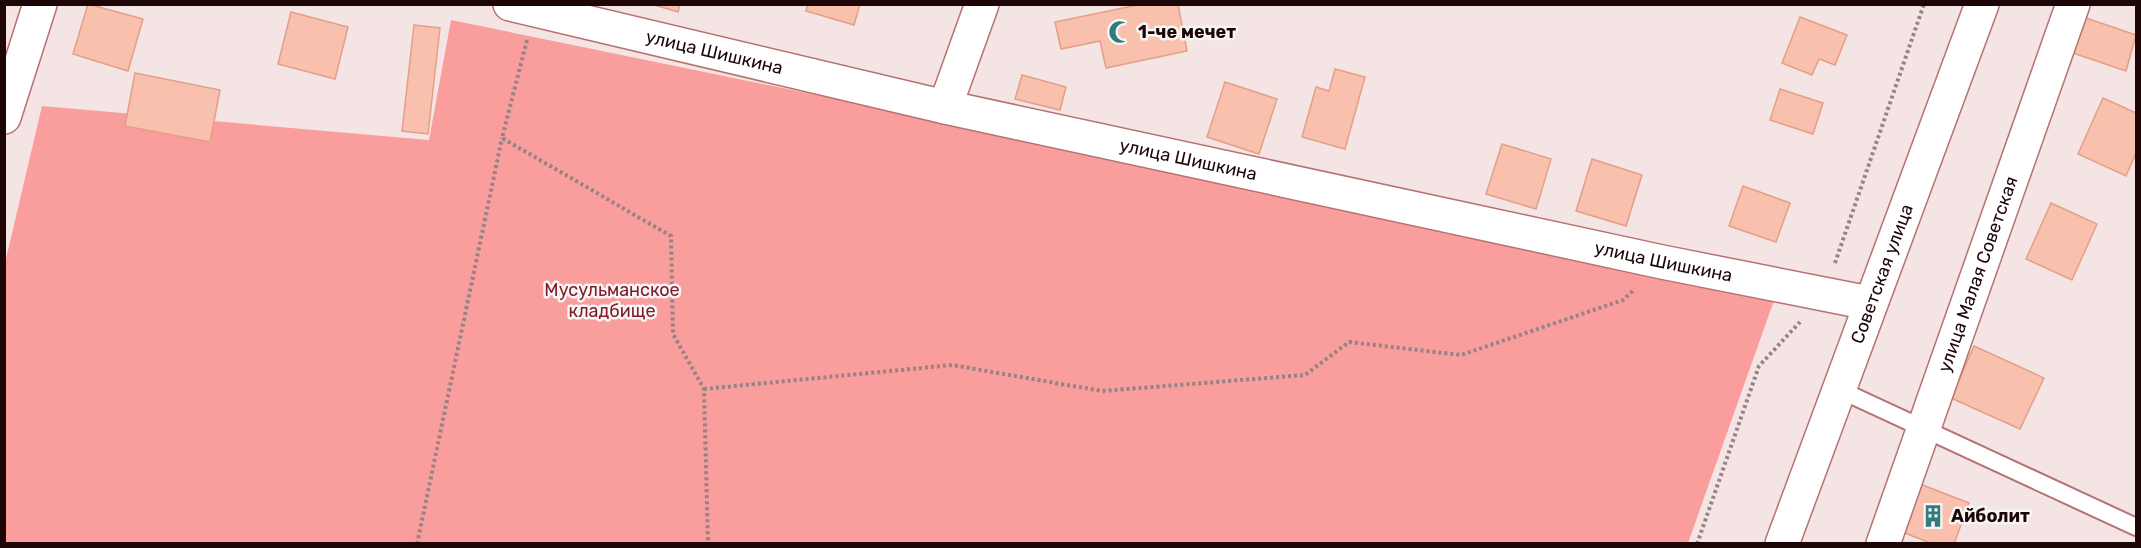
<svg xmlns="http://www.w3.org/2000/svg" width="2141" height="548" viewBox="0 0 2141 548" font-family="Rubik,sans-serif">
<style>
.green{fill:#fa9d9d}
.building{fill:#f9c0ad;stroke:#e39f87;stroke-width:1.5}
.lines{fill:none;stroke-linecap:round;stroke-linejoin:round}
.lane-casing{stroke:#b77171;stroke-width:20}
.street-casing{stroke:#b77171;stroke-width:36}
.primary-casing{stroke:#b77171;stroke-width:36}
.path{stroke:#968383;stroke-width:4;stroke-dasharray:3 3;stroke-linecap:butt}
.lane{stroke:#fff;stroke-width:16}
.street{stroke:#fff;stroke-width:33}
.primary{stroke:#fff;stroke-width:33}
.labels{text-anchor:middle;dominant-baseline:central;stroke-width:5;stroke-linejoin:round;paint-order:stroke}
.poi-label{font-size:18px;font-weight:bold;fill:#1e0607;stroke:#f6f6f6;text-anchor:start}
.street-label{font-size:18px;fill:#1e0607;stroke:#f6f6f6}
.park-label{font-size:18px;fill:#821c28;stroke:#f6f6f6}
</style>
<rect width="100%" height="100%" fill="#f4e4e4"/>
<path class="green" d="M451,20L1777,292L1688,543L5,544V263L42,106L429,140Z"/>
<g class="building">
<path d="M88,4L143,19L128,71L73,54Z"/>
<path d="M651,4H680L678,12Z"/>
<path d="M808,4H860L854,25L806,11Z"/>
<path d="M1142,4H1178L1187,51L1106,68L1100,41L1061,49L1055,22Z"/>
<path d="M291,12L348,27L335,79L278,64Z"/>
<path d="M1800,17L1847,35L1835,65L1819,59L1812,75L1782,63Z"/>
<path d="M2086,18L2136,35L2126,71L2073,53Z"/>
<path d="M414,25L440,28L428,134L402,131Z"/>
<path d="M1335,69L1365,77L1345,149L1302,137L1316,87L1329,91Z"/>
<path d="M135,73L220,90L210,142L125,126Z"/>
<path d="M1022,75L1066,87L1060,110L1015,99Z"/>
<path d="M1225,82L1277,99L1259,154L1207,137Z"/>
<path d="M1780,89L1823,103L1813,134L1770,120Z"/>
<path d="M2103,98L2136,113V153L2126,176L2078,154Z"/>
<path d="M1502,144L1551,159L1536,209L1486,194Z"/>
<path d="M1592,159L1642,175L1626,226L1576,211Z"/>
<path d="M1743,186L1790,203L1776,242L1729,226Z"/>
<path d="M2051,203L2097,224L2072,280L2026,259Z"/>
<path d="M1974,346L2044,378L2020,429L1951,398Z"/>
<path d="M1915,482L1969,503L1954,544H1933L1897,530Z"/>
</g>
<g class="lines">
<g class="lane-casing">
<path id="lane" d="M1838,389L2136,527"/>
</g>
<g class="street-casing">
<g id="street">
<path id="s1" d="M510,4L945,107L1662,262L1869,303"/>
<path d="M945,107L982,4"/>
<path d="M4,117L40,4"/>
<path id="s2" d="M1883,544L2073,4"/>
</g>
</g>
<g class="primary-casing">
<g id="primary">
<path id="s3" d="M1782,544L1982,4"/>
</g>
</g>
<g class="path">
<path d="M527,40L502,138L671,236L673,334L704,389L708,544"/>
<path d="M1835,263L1924,4"/>
<path d="M704,389L952,365L1102,391L1305,375L1349,342L1461,355L1623,300L1635,289"/>
<path d="M417,544L502,138"/>
<path d="M1697,544L1759,366L1800,322"/>
</g>
<use href="#lane" class="lane"/>
<use href="#street" class="street"/>
<use href="#primary" class="primary"/>
</g>
<defs>
<g id="mosque-bare" transform="scale(1.8)"><path d="M3.5-4.9A6 6 0 1 0 3.5 4.9A5 5 0 1 1 3.5-4.9Z" fill="#317a7e" stroke="#f6f6f6" stroke-width="2.5" paint-order="stroke"/></g>
<g id="building-bare" transform="scale(1.8)"><path d="M-4-6H4V6H1V3H-1V6H-4ZM-2.5-4.3h1.7v1.8h-1.7ZM.8-4.3h1.7v1.8H.8ZM-2.5-1h1.7V.8h-1.7ZM.8-1h1.7V.8H.8Z" fill="#317a7e" stroke="#f6f6f6" stroke-width="2.5" paint-order="stroke"/></g>
</defs>
<g fill-rule="evenodd">
<use href="#mosque-bare" x="1120" y="32"/>
<use href="#building-bare" x="1933" y="516"/>
</g>
<g class="labels">
<g class="poi-label">
<text x="1138" y="32">1-че мечет</text>
<text x="1951" y="516">Айболит</text>
</g>
<g class="street-label">
<text stroke="none"><textPath href="#s1" startOffset="210">улица Шишкина</textPath></text>
<text stroke="none"><textPath href="#s1" startOffset="696">улица Шишкина</textPath></text>
<text stroke="none"><textPath href="#s1" startOffset="1182">улица Шишкина</textPath></text>
<text stroke="none"><textPath href="#s3" startOffset="288">Советская улица</textPath></text>
<text stroke="none"><textPath href="#s2" startOffset="286">улица Малая Советская</textPath></text>
</g>
<g class="park-label">
<text x="612" y="290">Мусульманское<tspan x="612" dy="21">кладбище</tspan></text>
</g>
</g>
<rect width="2141" height="548" fill="none" stroke="#1e0607" stroke-width="12"/>
</svg>
